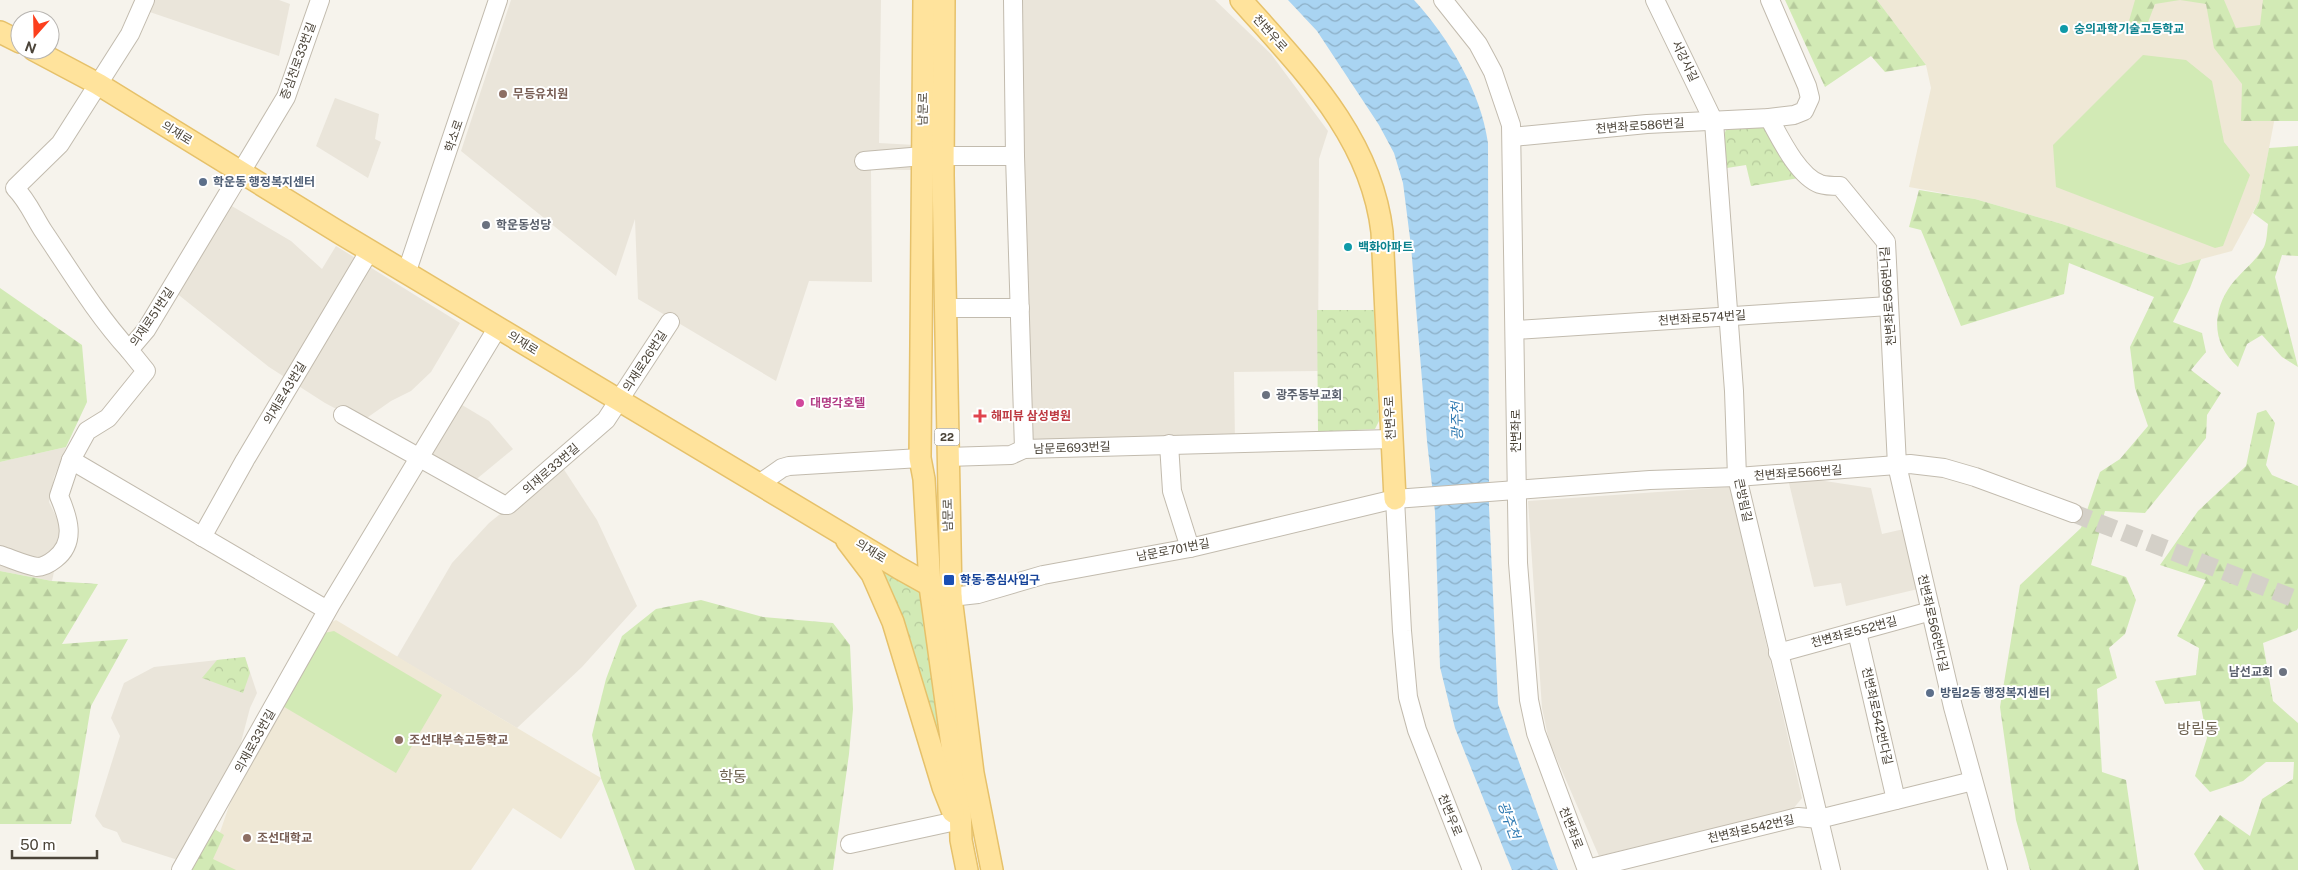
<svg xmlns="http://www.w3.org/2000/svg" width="2298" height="870" viewBox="0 0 2298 870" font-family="'Public Sans','Noto Sans KR',sans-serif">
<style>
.residential{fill:#eae5da}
.education{fill:#efe8d6}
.forest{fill:url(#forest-firs)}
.park{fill:url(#park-crowns)}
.pitch{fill:#d2eab5}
.water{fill:url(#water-waves)}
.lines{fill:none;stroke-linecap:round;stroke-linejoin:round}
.minor-tunnel{stroke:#d4d0c8;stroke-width:18;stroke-dasharray:18 9;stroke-linecap:butt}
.minor-casing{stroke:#c2bbae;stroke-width:20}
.major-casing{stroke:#e6c16a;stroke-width:24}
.minor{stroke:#fff;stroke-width:18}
.major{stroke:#ffe39c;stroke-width:21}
.culture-dot{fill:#0f9aa8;stroke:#fff;stroke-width:2}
.education-dot{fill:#8d6e63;stroke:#fff;stroke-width:2}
.service-dot{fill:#5c6f8a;stroke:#fff;stroke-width:2}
.worship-dot{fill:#6b7280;stroke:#fff;stroke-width:2}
.hotel-dot{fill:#d1479c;stroke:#fff;stroke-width:2}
.health-dot{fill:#e0444e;stroke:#fff;stroke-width:2}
.transit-dot{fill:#1a4fb4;stroke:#fff;stroke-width:2}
.labels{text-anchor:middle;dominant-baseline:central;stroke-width:4;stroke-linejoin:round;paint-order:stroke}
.shield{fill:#fff;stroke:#817c74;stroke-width:1}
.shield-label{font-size:11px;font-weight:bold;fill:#4b4439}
.culture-label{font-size:12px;font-weight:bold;fill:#0d838f;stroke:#fff;text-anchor:start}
.street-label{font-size:12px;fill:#4b4439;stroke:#fff}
.education-label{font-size:12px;font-weight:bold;fill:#785e54;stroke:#fff;text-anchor:start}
.service-label{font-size:12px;font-weight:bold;fill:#4e5e75;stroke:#fff;text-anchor:start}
.worship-label{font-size:12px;font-weight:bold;fill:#5b616d;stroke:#fff;text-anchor:start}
.hotel-label{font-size:12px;font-weight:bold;fill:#b23c85;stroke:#fff;text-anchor:start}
.health-label{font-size:12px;font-weight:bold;fill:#be3a42;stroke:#fff;text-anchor:start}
.transit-label{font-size:12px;font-weight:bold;fill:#164399;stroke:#fff;text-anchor:start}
.water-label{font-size:14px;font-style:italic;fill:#2e7ab2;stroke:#fff}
.quarter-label{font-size:15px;fill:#6e6250;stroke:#fff}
</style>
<defs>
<pattern id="forest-firs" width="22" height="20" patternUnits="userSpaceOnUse" patternTransform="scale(1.25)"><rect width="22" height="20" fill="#d2eab5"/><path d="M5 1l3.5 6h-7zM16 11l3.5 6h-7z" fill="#b6ca9c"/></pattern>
<pattern id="park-crowns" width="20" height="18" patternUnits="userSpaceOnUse" patternTransform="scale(1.25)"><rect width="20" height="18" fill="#d2eab5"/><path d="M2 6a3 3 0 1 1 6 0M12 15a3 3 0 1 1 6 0" fill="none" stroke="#b6ca9c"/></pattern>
<pattern id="water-waves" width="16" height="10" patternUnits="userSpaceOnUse" patternTransform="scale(1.25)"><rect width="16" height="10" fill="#a9d4f2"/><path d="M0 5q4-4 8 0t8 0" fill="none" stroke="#8caec5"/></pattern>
</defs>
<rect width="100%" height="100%" fill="#f6f3ec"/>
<g class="residential">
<path d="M145,0H279L290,4L279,56L141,9Z"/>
<path d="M511,0H881L879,143L915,145L916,170H871L872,282L809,281L776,381L638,299L635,219L616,276L461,151Z"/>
<path d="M1013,0H1215L1271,54L1328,131L1319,159L1318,371L1234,372L1235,443L1024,449Z"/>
<path d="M335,98L379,114L375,139L381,142L368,178L316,146Z"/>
<path d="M230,205L291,241L322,269L336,246L460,323L431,372L411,391L391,401L361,422L325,403L269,367L175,292Z"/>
<path d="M457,402L489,421L513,449L473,482L427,455Z"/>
<path d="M66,447L54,477L49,502L60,525V544L52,581L0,571V462Z"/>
<path d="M561,465L597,520L637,606L582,667L517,728L397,657L452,563L489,523Z"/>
<path d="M1805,478L1871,488L1882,534L1904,529L1918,589L1846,606L1841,583L1814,587L1788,479Z"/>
<path d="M1730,487L1802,798L1793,809L1599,856L1549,741L1542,708L1528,501Z"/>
<path d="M245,657L257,693L250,708L240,746L181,861L122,842L117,832L103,827L95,816L120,736L111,718L124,683L154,667Z"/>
</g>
<g class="education">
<path d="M1877,0H2298V48L2274,122L2259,201L2232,251L2179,265L2062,224L1975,199L1909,187L1931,88L1926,65Z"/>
<path d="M336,620L601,778L561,839L513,808L471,870H207L229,806L255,751L325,625Z"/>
</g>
<g class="forest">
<path d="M1785,0H1877L1926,65L1885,72L1871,56L1825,87Z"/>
<path d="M2135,0H2224L2236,28L2260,25L2263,0H2298V121H2241L2242,84L2214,48L2206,4L2180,0L2155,4L2145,30L2129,21Z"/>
<path d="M2298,146V256L2282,255L2275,277L2298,367L2282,357L2262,335L2247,344L2238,367C2212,345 2211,312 2231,285C2241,272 2256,261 2264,247C2267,241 2267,231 2268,224L2253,213L2259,201L2269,148Z"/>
<path d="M1919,190L1975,199L2062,224L2179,265L2201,259L2190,288L2173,322L2202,333L2206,352L2191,370L2221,393L2207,415L2206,438L2145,513L2105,511L2091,565L2126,577L2136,600L2125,634L2109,648L2117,678L2097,689L2102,772L2126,780L2139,870H2030L2016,820L2000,707L2020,585L2081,528L2100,472L2120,459L2148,426L2135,388L2130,347L2154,297L2069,263L2064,294L1961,326L1921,230L1909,227Z"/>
<path d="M0,288L82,345L87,402L66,447L0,462Z"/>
<path d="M2266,410L2275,423L2266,465L2272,475L2298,486V628L2297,630L2263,643L2273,701L2298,723V870H2204L2194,854L2220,815L2250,836L2262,799L2293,779L2294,762H2266L2243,781L2210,792L2195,776L2207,738L2200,701L2165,704L2155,681L2196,675L2199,648L2177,636L2206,580L2160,565L2198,511L2246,466L2257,413Z"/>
<path d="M0,571L52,581L98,584L62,644L128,639L91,706L71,824H0Z"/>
<path d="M701,600L763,617L833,623L850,645L853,709L849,754L833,870H635L601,778L592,735L606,679L622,636L656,609Z"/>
<path d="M213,828L224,835L213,859L236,870H188Z"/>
</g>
<g class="park">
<path d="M1764,123L1781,159L1799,178L1751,186L1746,165L1727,168L1724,135L1727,127Z"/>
<path d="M1317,310H1374L1379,421L1375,429L1318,432Z"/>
<path d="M856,545L920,586L926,597L939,735L917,678Z"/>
<path d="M245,657L250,673L243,693L202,678L217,660Z"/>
</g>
<g class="pitch">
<path d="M2143,55L2186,60L2212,81L2224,142L2250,175L2223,246L2215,248L2056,187L2053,145Z"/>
<path d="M334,631L442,695L396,773L281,705L324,633Z"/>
</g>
<path class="water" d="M1288,0H1414C1449,38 1481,92 1488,143L1489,507L1498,704L1558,870H1512L1455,728L1440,667L1435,512L1427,441L1411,246L1403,183L1394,153L1379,125L1317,31Z"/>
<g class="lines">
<path class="minor-tunnel" d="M2073,513L2298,600"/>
<g class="minor-casing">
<g id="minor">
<path d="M1013,0L1015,156"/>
<path d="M1443,0L1478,44L1493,72L1511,125L1518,563L1529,700L1536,733L1587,870"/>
<path d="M1655,0L1714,122L1734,391L1737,477L1831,870"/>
<path d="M1769,118C1780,138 1798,176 1820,184C1826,186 1834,186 1840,186L1886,242L1897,465L1953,707L1998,870"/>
<path d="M1512,137L1647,124L1769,118L1794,115L1804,111L1810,98L1807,86L1770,0"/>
<path d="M864,161L923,156H1015L1024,449"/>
<path d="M407,271L498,0"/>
<path d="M945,308H1020"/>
<path d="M1515,330L1889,306"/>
<path d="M129,350C97,315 71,272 44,232C34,217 28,201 15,188L60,144L130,34L145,0"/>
<path d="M343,415L504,505H508L606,420L670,322"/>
<path d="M1169,444L1172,491L1190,548"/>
<path d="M947,457L1011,455L1024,449L1391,439"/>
<path d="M71,460L327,610"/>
<path d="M759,484L782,468L789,466L920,458"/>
<path d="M1395,499L1402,631L1408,697L1417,730L1472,870"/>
<path d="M202,537L245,460L370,250"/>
<path d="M0,555C12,559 25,565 37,567C44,567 50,563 55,559C77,542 68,517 59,496L71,460L87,431L108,418L146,371L129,350L146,330L286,97L320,0"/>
<path d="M951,597L978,594L1043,575L1190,548L1395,499L1650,480L1737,477L1910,464L1944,468L1975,477L2073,513"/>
<path d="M1857,632L1896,800"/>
<path d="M1778,653L1931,611"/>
<path d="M850,844L956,821"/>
<path d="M1587,869L1798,817L1819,819L1973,781"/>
<path d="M181,870L331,604L498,327"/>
</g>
</g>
<g class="major-casing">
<g id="major">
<path d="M924,0L920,458L924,479L930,586L960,803L961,840L967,870"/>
<path d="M944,0L943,175L951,597L973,773L992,870"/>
<path d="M1241,0C1302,69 1371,136 1382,232L1395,499"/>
<path d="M0,32L20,42"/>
<path d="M34,50L98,84L340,233L899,568L951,597"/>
<path d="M847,541L872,574L893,622L943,787L953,812"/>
</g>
</g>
<use href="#minor" class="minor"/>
<use href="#major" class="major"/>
</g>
<g class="culture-dot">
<circle cx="2064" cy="29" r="5"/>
<circle cx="1348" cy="247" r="5"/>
</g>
<g class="education-dot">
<circle cx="503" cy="94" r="5"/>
<circle cx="399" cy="740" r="5"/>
<circle cx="247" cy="838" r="5"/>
</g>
<g class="service-dot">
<circle cx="203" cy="182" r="5"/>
<circle cx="1930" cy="693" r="5"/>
</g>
<g class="worship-dot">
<circle cx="486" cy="225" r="5"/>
<circle cx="1266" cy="395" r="5"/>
<circle cx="2283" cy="672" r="5"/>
</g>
<circle class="hotel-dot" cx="800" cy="403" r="5"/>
<path class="health-dot" d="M977.5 408.5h5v5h5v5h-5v5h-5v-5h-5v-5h5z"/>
<rect class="transit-dot" x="943" y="574" width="12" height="12" rx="2.5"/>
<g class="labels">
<rect class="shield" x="934.5" y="428.5" width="25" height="17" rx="4"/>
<g class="shield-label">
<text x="947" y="437">22</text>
</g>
<g class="culture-label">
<text x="2074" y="29">숭의과학기술고등학교</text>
<text x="1358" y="247">백화아파트</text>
</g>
<g class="street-label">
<text transform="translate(1270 33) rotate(48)">천변우로</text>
<text transform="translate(298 61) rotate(-70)">증심천로33번길</text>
<text transform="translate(1685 61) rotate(64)">서강사길</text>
<text transform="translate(923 109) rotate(-89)">남문로</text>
<text transform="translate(1640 126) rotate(-4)">천변좌로586번길</text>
<text transform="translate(177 133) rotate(32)">의재로</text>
<text transform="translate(454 136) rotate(-71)">학소로</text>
<text transform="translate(1888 296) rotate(-94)">천변좌로566번나길</text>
<text transform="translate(152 317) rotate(-56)">의재로51번길</text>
<text transform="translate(1702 318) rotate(-4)">천변좌로574번길</text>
<text transform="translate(523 343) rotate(32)">의재로</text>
<text transform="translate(645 361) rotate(-57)">의재로26번길</text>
<text transform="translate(285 393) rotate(-59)">의재로43번길</text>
<text transform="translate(1390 418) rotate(-93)">천변우로</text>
<text transform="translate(1516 431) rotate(-90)">천변좌로</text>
<text transform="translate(1072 448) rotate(-2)">남문로693번길</text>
<text transform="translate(551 469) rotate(-41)">의재로33번길</text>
<text transform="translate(1798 473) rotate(-4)">천변좌로566번길</text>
<text transform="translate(1743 500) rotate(78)">큰방림길</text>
<text transform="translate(948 515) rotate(-91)">남문로</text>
<text transform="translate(1173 550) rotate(-11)">남문로701번길</text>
<text transform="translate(871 551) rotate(32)">의재로</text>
<text transform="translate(1933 623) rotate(77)">천변좌로566번다길</text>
<text transform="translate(1854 632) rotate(-15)">천변좌로552번길</text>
<text transform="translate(1877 716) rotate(77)">천변좌로542번다길</text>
<text transform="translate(255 741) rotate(-61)">의재로33번길</text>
<text transform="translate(1450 815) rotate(68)">천변우로</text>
<text transform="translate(1571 828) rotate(68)">천변좌로</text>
<text transform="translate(1751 829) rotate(-13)">천변좌로542번길</text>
</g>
<g class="education-label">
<text x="513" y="94">무등유치원</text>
<text x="409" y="740">조선대부속고등학교</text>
<text x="257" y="838">조선대학교</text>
</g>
<g class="service-label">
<text x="213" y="182">학운동 행정복지센터</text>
<text x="1940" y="693">방림2동 행정복지센터</text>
</g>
<g class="worship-label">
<text x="496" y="225">학운동성당</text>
<text x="1276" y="395">광주동부교회</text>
<text x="2273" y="672" text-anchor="end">남선교회</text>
</g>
<g class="hotel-label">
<text x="810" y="403">대명각호텔</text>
</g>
<g class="health-label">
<text x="991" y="416">해피뷰 삼성병원</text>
</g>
<g class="transit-label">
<text x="960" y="580">학동·증심사입구</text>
</g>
<g class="water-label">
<text transform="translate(1457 421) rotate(-91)">광주천</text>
<text transform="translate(1509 820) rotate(70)">광주천</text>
</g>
<g class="quarter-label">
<text x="2198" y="728">방림동</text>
<text x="733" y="776">학동</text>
</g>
</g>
<g transform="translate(35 35) rotate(200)"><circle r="24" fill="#ffffff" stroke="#b7b4b0"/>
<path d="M0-4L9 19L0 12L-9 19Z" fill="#fc3f1d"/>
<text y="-8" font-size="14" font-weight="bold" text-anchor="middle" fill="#4b4439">N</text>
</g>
<path d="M12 850v8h85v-8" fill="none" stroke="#4b4439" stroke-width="2.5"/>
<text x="20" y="850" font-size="15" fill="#4b4439" stroke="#ffffff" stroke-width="4" paint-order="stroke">50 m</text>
</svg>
